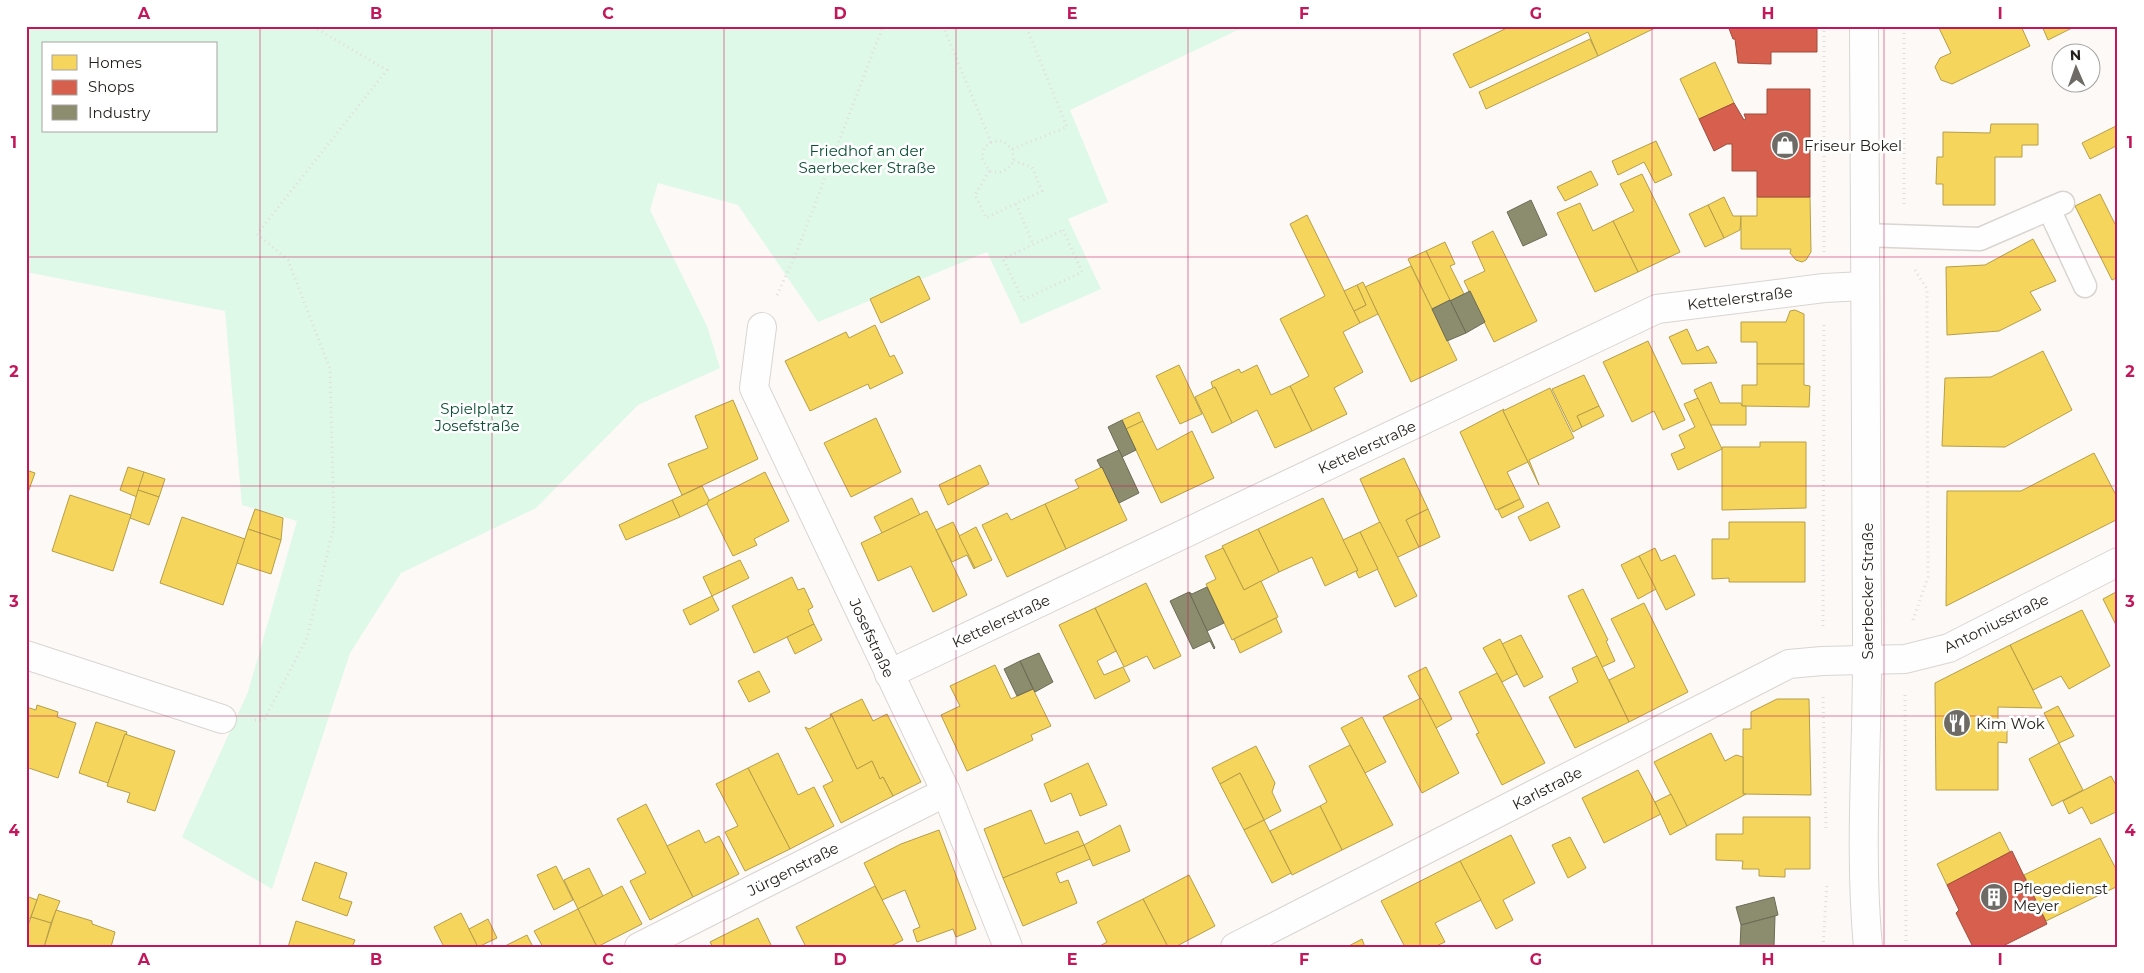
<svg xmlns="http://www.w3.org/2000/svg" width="2144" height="973" viewBox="0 0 2144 973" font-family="Montserrat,sans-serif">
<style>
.green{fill:#def9e7;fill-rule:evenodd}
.homes{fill:#f6d55c;stroke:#b69e48}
.shops{fill:#d6604d;stroke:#a04c3d}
.industry{fill:#8c8c6e;stroke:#6c6b54}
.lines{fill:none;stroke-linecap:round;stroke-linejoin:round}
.lane-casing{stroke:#d9d5d1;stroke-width:25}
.street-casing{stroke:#d9d5d1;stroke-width:30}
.secondary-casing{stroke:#d9d5d1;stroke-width:30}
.path{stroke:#dfdedc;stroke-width:3;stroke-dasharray:1 4;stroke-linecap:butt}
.lane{stroke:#fffefe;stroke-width:22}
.street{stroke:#fffefe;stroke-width:28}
.secondary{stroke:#fffefe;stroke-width:28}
.grid{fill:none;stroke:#c2185b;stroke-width:1;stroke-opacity:0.55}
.labels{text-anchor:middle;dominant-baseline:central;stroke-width:5;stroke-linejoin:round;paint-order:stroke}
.poi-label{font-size:15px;fill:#221e18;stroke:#fff;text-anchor:start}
.park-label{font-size:15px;fill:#0c5034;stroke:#fff}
.street-label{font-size:15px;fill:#221e18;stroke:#fff}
.neatline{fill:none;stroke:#c2185b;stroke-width:2}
.grid-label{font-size:16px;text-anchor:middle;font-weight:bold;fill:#c2185b}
</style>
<rect width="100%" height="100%" fill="#fcf9f6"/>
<path class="green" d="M26,26H1246L1070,110L1108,202L1068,219L1101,289L1021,324L987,252L818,322L738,205L658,183L650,210L707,326L720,368L638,405L536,508L401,573L350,653L272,889L182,837L248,692L297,521L242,505L225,311L26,272ZM44,44H216V131H44Z"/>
<g class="homes">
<path d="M1511,26H1659L1598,56L1588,32L1470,88L1453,54Z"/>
<path d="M1938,26H2021L2030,46L1952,84L1941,80L1935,67L1940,58L1951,53Z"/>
<path d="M2042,26H2076L2048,40Z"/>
<path d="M1590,39L1598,56L1486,109L1479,92Z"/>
<path d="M1715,62L1734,103L1699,119L1680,79Z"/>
<path d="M1991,124H2038V145H2022V157H1995V205H1943V184H1936L1937,157H1943V132L1990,133Z"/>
<path d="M2118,125V145L2090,159L2082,143Z"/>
<path d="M1656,141L1672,175L1655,183L1644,162L1618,175L1612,161Z"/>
<path d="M1591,171L1598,185L1565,201L1557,187Z"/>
<path d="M1642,174L1680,252L1638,272L1613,221L1634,211L1620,184Z"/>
<path d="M2100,194L2118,230V277L2112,280L2075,206Z"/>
<path d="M1724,197L1733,216H1741L1740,230L1724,238L1708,205Z"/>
<path d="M1757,197H1810L1811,252L1806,260L1802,262L1796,260L1790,253L1791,249H1741V216H1757Z"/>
<path d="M1580,203L1593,231L1613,221L1638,272L1595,292L1557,213Z"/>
<path d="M1708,205L1724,238L1705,247L1689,214Z"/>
<path d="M1307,215L1360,323L1343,332L1363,372L1334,388L1347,414L1312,431L1290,386L1309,376L1280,319L1325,296L1290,224Z"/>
<path d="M1493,231L1537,321L1494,342L1464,281L1485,271L1472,242Z"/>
<path d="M2033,239L2056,281L2030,292L2041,310L1999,331L1947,335L1946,267L1985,265Z"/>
<path d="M1445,242L1455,264L1450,266L1464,294L1450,301L1426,251Z"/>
<path d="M1426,251L1450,300L1432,309L1408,259Z"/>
<path d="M1411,266L1457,360L1411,382L1365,287Z"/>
<path d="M919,276L930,299L881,323L870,299Z"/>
<path d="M1363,282L1378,314L1360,323L1354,311L1366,305L1357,285Z"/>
<path d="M1357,285L1366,305L1354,311L1344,291Z"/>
<path d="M1795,310L1804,314V364H1757V342H1741V322H1786L1790,311Z"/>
<path d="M875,325L890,357L894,355L903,373L870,389L868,384L810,411L785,361L846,332L849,338Z"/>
<path d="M1687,329L1697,351L1708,346L1717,363L1682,364L1669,337Z"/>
<path d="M1648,341L1685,420L1663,430L1654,411L1632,422L1603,362Z"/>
<path d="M2043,351L2072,410L2005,447L1942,446L1945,378L1991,377Z"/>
<path d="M1757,364H1804V385L1810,386L1809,407L1742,406V385H1757Z"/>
<path d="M1179,365L1202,414L1180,424L1156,376Z"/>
<path d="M1257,365L1271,395L1290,386L1312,431L1275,448L1257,410L1232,423L1215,387L1213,388L1211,382L1239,369L1241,373Z"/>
<path d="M1584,375L1599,406L1577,416L1582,427L1573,432L1552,389Z"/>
<path d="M1711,382L1720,403H1741L1742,406H1746V425H1710L1694,390Z"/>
<path d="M1215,387L1232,423L1212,433L1195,397Z"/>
<path d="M1550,388L1574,438L1529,460L1539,485L1503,411Z"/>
<path d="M1698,398L1722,449L1678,470L1671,454L1685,448L1679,435L1695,427L1684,404Z"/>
<path d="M733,400L758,459L682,495L668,464L708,448L695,416Z"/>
<path d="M1599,406L1604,416L1582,427L1577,416Z"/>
<path d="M1504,409L1503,411L1528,462L1507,472L1520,499L1496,510L1460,432Z"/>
<path d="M1139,412L1143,421L1126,429L1122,420Z"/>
<path d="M876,418L901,472L851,497L824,443Z"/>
<path d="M1143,421L1157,450L1192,431L1214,478L1161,503L1126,429Z"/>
<path d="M1760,442H1806V508L1722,510V447H1760Z"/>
<path d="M2094,453L2118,499V519L1946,606L1947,491H2021Z"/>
<path d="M1404,458L1428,509L1406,520L1419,547L1396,558L1360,479Z"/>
<path d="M980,465L989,484L948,505L939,485Z"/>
<path d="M128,467L144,472L137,497L120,490Z"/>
<path d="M1102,467L1127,520L1066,549L1045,504L1079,488L1075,480Z"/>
<path d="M26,470L35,473L26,498Z"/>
<path d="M144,472L165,479L159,497L138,490Z"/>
<path d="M765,472L789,521L754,539L757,545L733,556L706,502Z"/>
<path d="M702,486L709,500L707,504L680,517L672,500Z"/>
<path d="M138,490L159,497L149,525L130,518Z"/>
<path d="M70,495L131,515L113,571L52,551Z"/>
<path d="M912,498L920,515L882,533L874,517Z"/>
<path d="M1323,498L1358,570L1325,586L1312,557L1279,572L1258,529Z"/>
<path d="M1520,499L1524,507L1502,518L1498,510Z"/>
<path d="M672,500L680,517L626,540L619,525Z"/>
<path d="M1548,502L1560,527L1530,541L1518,517Z"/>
<path d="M1045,504L1066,549L1007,577L982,525L1007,513L1011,520Z"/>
<path d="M255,509L283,518L281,540L248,529Z"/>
<path d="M1428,509L1440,537L1419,547L1406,520Z"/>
<path d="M927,511L967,595L933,612L911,566L878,581L861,543Z"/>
<path d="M182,517L245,539L223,605L160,583Z"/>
<path d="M953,522L975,568L974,569L967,555L952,562L936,530Z"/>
<path d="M1380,522L1417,596L1395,607L1360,532Z"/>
<path d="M1729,522H1805V582H1729V578L1712,579V539H1729Z"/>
<path d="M976,527L992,560L975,568L959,536Z"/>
<path d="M248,529L281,540L271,574L237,563Z"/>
<path d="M1258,529L1279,572L1244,590L1222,546Z"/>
<path d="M1360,532L1378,569L1359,578L1356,572L1358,570L1343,540Z"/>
<path d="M1223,548L1244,590L1261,581L1278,617L1232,640L1206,584L1216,579L1205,556Z"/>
<path d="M1655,548L1661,561L1675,555L1695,595L1666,610L1639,556Z"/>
<path d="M1639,556L1656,589L1638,599L1621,565Z"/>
<path d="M740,560L749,578L712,596L703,577Z"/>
<path d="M792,577L798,590L804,588L813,607L808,610L814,624L754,653L732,606Z"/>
<path d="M1146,583L1181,656L1154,669L1147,656L1124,667L1095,608Z"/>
<path d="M1583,589L1608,640L1606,641L1615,661L1602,667L1568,596Z"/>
<path d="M2118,591V629L2103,599Z"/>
<path d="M712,596L719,610L690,625L683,610Z"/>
<path d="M1644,603L1688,692L1629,722L1609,680L1635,667L1611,619Z"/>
<path d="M1095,608L1116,651L1097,661L1104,675L1123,667L1130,681L1095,699L1059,625Z"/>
<path d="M2082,610L2110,666L2069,689L2061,676L2033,690L2010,645Z"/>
<path d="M1276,618L1282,632L1240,653L1234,639Z"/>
<path d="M814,624L822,640L795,654L787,637Z"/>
<path d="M1521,635L1543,677L1524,687L1502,644Z"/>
<path d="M1500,639L1517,674L1502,682L1483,648Z"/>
<path d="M2010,645L2042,708L1998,707V721L2007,722V743L1998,742V790H1936L1935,683Z"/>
<path d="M1597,656L1629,722L1575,748L1549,697L1578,682L1572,668Z"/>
<path d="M995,665L1011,699L1033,689L1051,726L1031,735L1033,740L967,771L941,715L960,706L950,686Z"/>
<path d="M1426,667L1452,719L1436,728L1408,676Z"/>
<path d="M759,671L770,692L749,702L738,681Z"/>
<path d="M1497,673L1545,763L1502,785L1476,734L1479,733L1459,692Z"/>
<path d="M1421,698L1459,773L1422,793L1383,717Z"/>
<path d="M862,699L873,721L887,714L921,782L893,796L883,777L880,779L872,761L857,769L831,714Z"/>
<path d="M1777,699H1809L1811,795L1743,794V729H1751V712Z"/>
<path d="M37,705L58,712L57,717L76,723L58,778L26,767V707L36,710Z"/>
<path d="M2058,706L2074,736L2059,743L2044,713Z"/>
<path d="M830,714H831L857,769L872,761L880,779L883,777L893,796L841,823L823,786L833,781L805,727L809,729L831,717Z"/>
<path d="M1362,717L1386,762L1365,773L1341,728Z"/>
<path d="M96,722L127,732L126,735L125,734L108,783L79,773Z"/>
<path d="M1711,733L1725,761L1736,755L1743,757V794H1746L1687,826L1654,762Z"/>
<path d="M125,734L175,751L155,811L127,802L130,793L107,786Z"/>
<path d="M2059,743L2083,790L2052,806L2029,759Z"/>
<path d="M1350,745L1393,825L1342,850L1320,806L1327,802L1309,766Z"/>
<path d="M1256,746L1275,783L1272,792L1281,811L1264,820L1240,773L1220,784L1212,768Z"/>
<path d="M778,753L798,795L814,787L834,826L790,849L748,768Z"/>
<path d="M1088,763L1107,805L1080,816L1071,793L1051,802L1044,784Z"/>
<path d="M748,768L790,849L745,871L725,832L738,826L716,784Z"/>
<path d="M1638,770L1661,814L1604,843L1582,798Z"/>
<path d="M1240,773L1264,820L1244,830L1220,784Z"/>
<path d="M2111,776L2118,789V811L2091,824L2082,807L2069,814L2063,801Z"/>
<path d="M1671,794L1687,826L1670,835L1655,802Z"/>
<path d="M646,804L693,897L650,920L630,881L646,873L617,819Z"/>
<path d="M1320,806L1342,850L1292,875L1270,831Z"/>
<path d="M1031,810L1045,844L1078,831L1084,845L1003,878L984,829Z"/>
<path d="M1743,817H1810V869H1785V877L1759,876V869H1742L1743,861L1716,860V834H1743Z"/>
<path d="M1264,820L1291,873L1272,883L1244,830Z"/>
<path d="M1120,825L1130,851L1093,866L1084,845Z"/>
<path d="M699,830L705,843L719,836L739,874L693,897L667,846Z"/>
<path d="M939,830L976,929L956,937L953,929L917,942L913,930L920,927L905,890L882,900L864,863L901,844Z"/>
<path d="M2000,832L2010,852L1947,885L1937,864Z"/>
<path d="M1511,835L1535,883L1503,900L1513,920L1496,929L1460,861Z"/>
<path d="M1570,837L1586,868L1568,878L1552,845Z"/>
<path d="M2100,838L2118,873V886L2046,921L2024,875Z"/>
<path d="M1084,845L1090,859L1056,873L1060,883L1068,880L1077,903L1023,926L1003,878Z"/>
<path d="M1460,861L1481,900L1435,923L1445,942L1434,947H1405L1381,901Z"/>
<path d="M315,862L347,873L339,898L352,902L347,916L302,900Z"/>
<path d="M556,866L573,900L554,910L537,875Z"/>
<path d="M589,868L603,896L578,909L564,880Z"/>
<path d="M1189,875L1215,926L1175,947H1168L1143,899Z"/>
<path d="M622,886L642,924L597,947L578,909Z"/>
<path d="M875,886L903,940L889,947H806L796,927Z"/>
<path d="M39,894L60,901L51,923L31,917Z"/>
<path d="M26,896L37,900L30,919L26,917Z"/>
<path d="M1143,899L1168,947H1098L1107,942L1097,922Z"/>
<path d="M578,909L597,947H543L534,931Z"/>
<path d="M56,910L92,921V924L115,932L111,947H44Z"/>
<path d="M461,913L478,947H444L434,927Z"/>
<path d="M31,917L51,923L44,947H26V931Z"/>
<path d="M758,918L772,947H713L710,942Z"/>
<path d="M488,919L497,938L478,947L469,929Z"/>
<path d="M296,921L355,940L352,947H288Z"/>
<path d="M527,935L533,947H503Z"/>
<path d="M1362,939L1365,947H1347Z"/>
</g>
<g class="shops">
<path d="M1728,26H1817V52H1771V64L1738,63L1735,39H1733Z"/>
<path d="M1767,89H1810V197H1757V171H1732V144H1727L1714,151L1699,119L1734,103L1744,120L1746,119L1744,114H1767Z"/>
<path d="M2012,851L2047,924L2001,947H1973L1956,913L1959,910L1947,885Z"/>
</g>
<g class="industry">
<path d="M1531,200L1547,235L1523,246L1507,212Z"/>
<path d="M1470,291L1485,322L1466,333L1450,301Z"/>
<path d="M1450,300L1466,333L1447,341L1432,309Z"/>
<path d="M1122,420L1136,450L1122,457L1108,427Z"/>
<path d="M1119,450L1139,493L1119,503L1102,467L1101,468L1097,460Z"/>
<path d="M1207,587L1224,623L1207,631L1189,592L1192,594Z"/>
<path d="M1189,592L1215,648L1214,649L1210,641L1193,649L1170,601Z"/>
<path d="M1039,653L1053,682L1035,692L1020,661Z"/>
<path d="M1020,661L1033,689L1017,696L1004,669Z"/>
<path d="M1774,897L1778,915L1741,925L1736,907Z"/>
<path d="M1775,916L1774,947H1740L1741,925Z"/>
</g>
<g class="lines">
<g class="lane-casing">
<g id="lane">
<path d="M2049,209L2085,286"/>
<path d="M1864,235L1980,239L2063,203"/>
</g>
</g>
<g class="street-casing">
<g id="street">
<path d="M762,327L754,388L946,792L1008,947"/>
<path d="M26,655L222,719"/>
<path d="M889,674L1657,309L1824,288L1864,286"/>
<path d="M639,947L946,792"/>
<path d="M1235,947L1789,664L1822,661L1905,659L1949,648L2118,562"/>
</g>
</g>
<g class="secondary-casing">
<path id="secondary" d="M1864,26C1864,238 1868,449 1867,660C1867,756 1859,852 1868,947"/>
</g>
<g class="path">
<path d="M943,26L991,142L1003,141L1012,149L1067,127L1026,26"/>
<path d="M1824,26V253"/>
<path d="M991,142L984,148L982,158L989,171C1001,174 1007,171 1014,161L1012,149"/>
<path d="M989,171L975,195L986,218L1042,191L1032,167L1014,161"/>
<path d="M1016,204L1033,244"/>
<path d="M1904,204V26"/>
<path d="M1063,230L1082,272L1023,300L1003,259Z"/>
<path d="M777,295L796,254L883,26"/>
<path d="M1913,620L1928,577L1927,289L1915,270"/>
<path d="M1823,626L1824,322"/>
<path d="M1905,695L1906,947"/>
<path d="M1823,697L1826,828"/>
<path d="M255,720H264L307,638L334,526L330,369L288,260L257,234L387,70L312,26"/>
<path d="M1823,947L1827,882"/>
</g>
<use href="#lane" class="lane"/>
<use href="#street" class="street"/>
<use href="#secondary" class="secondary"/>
</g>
<path class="grid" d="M260,26V947M492,26V947M724,26V947M956,26V947M1188,26V947M1420,26V947M1652,26V947M1884,26V947M26,257H2118M26,486H2118M26,716H2118"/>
<defs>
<g id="shop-disc" transform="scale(1.4375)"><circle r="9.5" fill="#6e6b66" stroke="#fff"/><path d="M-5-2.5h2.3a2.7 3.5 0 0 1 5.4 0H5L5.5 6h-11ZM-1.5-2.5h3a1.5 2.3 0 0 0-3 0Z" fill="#fff"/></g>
<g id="restaurant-disc" transform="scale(1.4375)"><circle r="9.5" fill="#6e6b66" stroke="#fff"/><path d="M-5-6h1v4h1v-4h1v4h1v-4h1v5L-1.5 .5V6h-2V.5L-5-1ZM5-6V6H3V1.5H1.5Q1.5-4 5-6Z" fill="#fff"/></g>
<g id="building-disc" transform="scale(1.4375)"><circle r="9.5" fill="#6e6b66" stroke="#fff"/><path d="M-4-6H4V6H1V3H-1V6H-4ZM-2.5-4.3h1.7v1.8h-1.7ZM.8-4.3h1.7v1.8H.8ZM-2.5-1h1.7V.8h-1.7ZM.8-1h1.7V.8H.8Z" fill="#fff"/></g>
</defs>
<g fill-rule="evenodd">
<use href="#shop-disc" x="1785" y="145"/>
<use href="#restaurant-disc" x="1957" y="723"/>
<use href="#building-disc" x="1994" y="897"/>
</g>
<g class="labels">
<g class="poi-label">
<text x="1804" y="145">Friseur Bokel</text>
<text x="1976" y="723">Kim Wok</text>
<text x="2013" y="888">Pflegedienst<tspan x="2013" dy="17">Meyer</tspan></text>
</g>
<g class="park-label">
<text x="867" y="150">Friedhof an der<tspan x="867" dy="17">Saerbecker Straße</tspan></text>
<text x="477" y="408">Spielplatz<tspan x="477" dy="17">Josefstraße</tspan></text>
</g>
<g class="street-label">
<text transform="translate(1740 298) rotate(-7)">Kettelerstraße</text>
<text transform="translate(1367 447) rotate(-25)">Kettelerstraße</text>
<text transform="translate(1867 591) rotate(-90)">Saerbecker Straße</text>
<text transform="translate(1001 621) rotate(-25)">Kettelerstraße</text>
<text transform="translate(1996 623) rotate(-26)">Antoniusstraße</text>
<text transform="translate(872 638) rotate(65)">Josefstraße</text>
<text transform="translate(1547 788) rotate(-27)">Karlstraße</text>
<text transform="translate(793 869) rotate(-27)">Jürgenstraße</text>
</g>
</g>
<rect width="2144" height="973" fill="none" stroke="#ffffff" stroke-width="55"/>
<rect x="42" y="42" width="175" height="90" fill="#ffffff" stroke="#a7a5a3"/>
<rect x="52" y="55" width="25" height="15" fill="#f6d55c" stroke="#a7a5a3"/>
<text x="88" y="68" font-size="15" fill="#221e18">Homes</text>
<rect x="52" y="80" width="25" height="15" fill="#d6604d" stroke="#a7a5a3"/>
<text x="88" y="92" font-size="15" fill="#221e18">Shops</text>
<rect x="52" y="105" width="25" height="15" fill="#8c8c6e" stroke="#a7a5a3"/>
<text x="88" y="118" font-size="15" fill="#221e18">Industry</text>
<g transform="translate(2076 68) rotate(358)"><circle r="24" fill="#ffffff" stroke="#a7a5a3"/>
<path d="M0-4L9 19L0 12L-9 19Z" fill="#6e6b66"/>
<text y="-8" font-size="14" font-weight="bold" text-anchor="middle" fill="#221e18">N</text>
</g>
<rect x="28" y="28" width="2088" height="918" class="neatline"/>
<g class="grid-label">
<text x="144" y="19">A</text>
<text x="376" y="19">B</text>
<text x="608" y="19">C</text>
<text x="840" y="19">D</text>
<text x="1072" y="19">E</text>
<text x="1304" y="19">F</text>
<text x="1536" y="19">G</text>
<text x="1768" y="19">H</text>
<text x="2000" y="19">I</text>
<text x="14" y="148">1</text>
<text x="2130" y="148">1</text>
<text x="14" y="377">2</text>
<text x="2130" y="377">2</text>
<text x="14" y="607">3</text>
<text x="2130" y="607">3</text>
<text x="14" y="836">4</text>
<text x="2130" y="836">4</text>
<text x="144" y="965">A</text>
<text x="376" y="965">B</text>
<text x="608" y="965">C</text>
<text x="840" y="965">D</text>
<text x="1072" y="965">E</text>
<text x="1304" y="965">F</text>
<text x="1536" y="965">G</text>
<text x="1768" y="965">H</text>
<text x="2000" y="965">I</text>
</g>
</svg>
